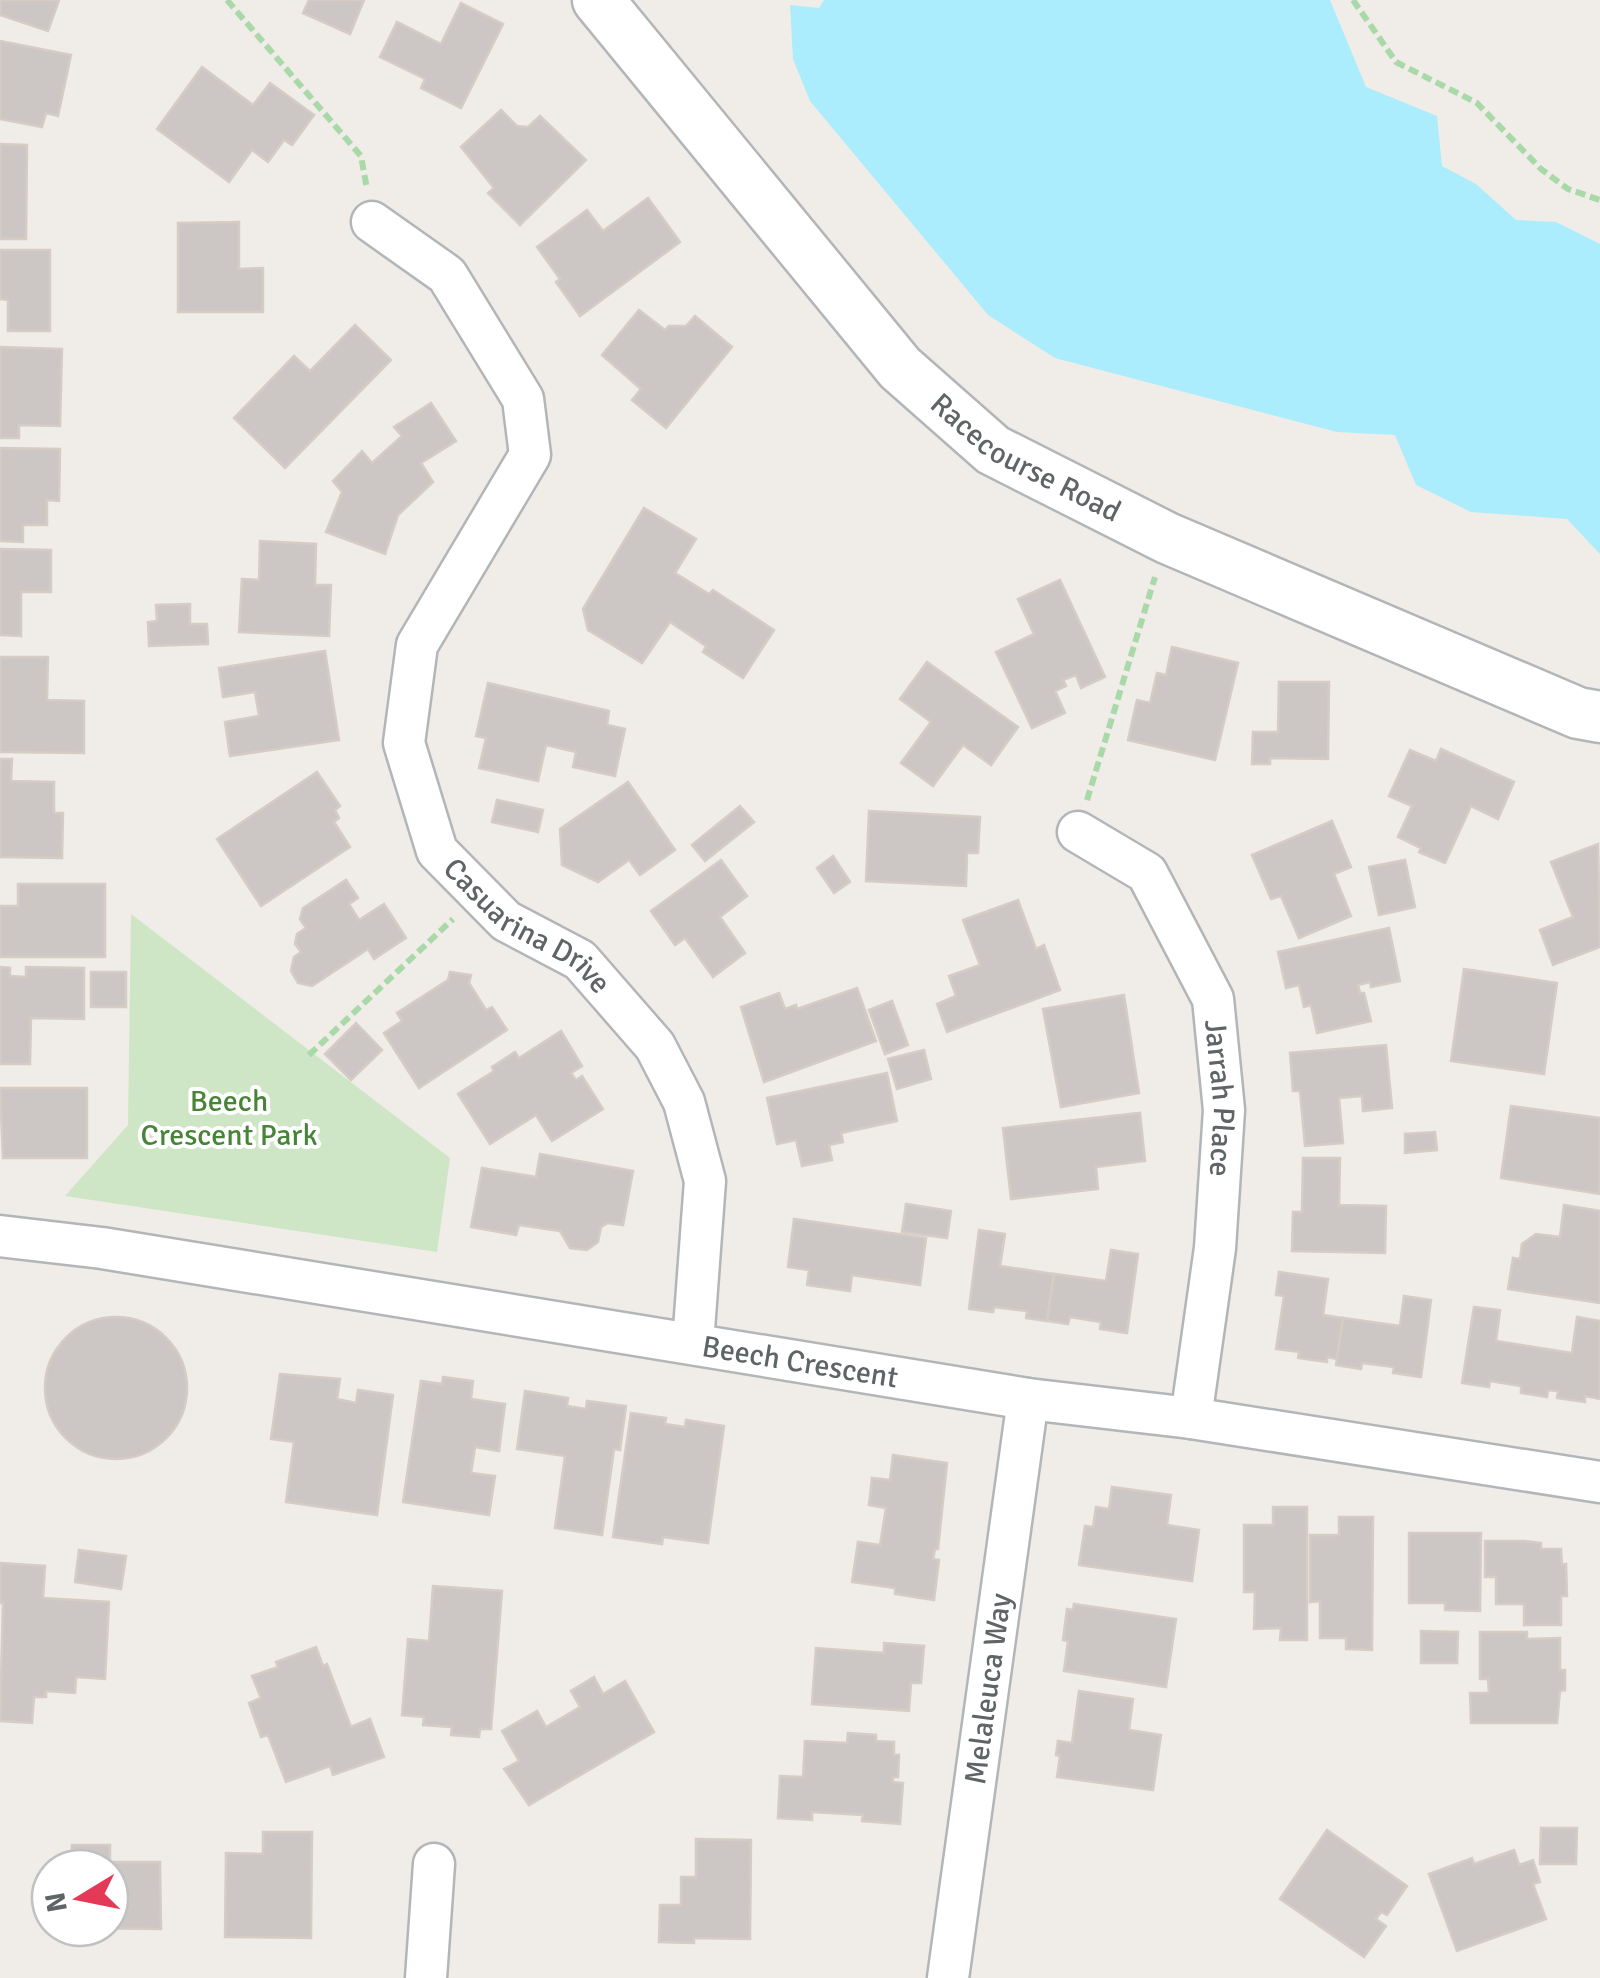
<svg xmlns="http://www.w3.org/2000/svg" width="1600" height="1978" viewBox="0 0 1600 1978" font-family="Signika,sans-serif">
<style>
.green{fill:#cee6c5}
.water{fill:#abedfc}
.building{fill:#ccc7c4;stroke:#d5ccc6;stroke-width:2.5}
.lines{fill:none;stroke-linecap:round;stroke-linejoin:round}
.minor-casing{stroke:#b2b6b9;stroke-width:45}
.tertiary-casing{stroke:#b2b6b9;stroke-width:55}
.path{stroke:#a9d8a9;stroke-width:6;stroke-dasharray:10 5;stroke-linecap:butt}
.minor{stroke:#fff;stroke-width:40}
.tertiary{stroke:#fff;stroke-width:50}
.labels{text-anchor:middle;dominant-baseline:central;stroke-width:8;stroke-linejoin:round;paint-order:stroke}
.street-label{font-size:30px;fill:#5f6467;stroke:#fff}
.park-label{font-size:30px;fill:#488438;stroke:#fff}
</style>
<rect width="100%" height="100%" fill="#f0ece7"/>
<path class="green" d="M131,914L450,1158L437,1252L65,1196L128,1125Z"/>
<path class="water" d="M824,0H1330L1366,87L1437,116L1442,166L1476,184L1516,220L1556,222L1600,244V554L1567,519L1471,512L1416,485L1395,435L1337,432L1055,358L988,315L810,101L793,59L790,5L819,8Z"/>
<g class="building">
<path d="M0,0H59L48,31L0,15Z"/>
<path d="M309,0H364L350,34L303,13Z"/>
<path d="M461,3L503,24L461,108L421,88L425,79L380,57L397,22L441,44Z"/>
<path d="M0,41L71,55L58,116L46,113L42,127L0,119Z"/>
<path d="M202,67L253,105L270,83L314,115L292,145L284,140L268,162L252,150L229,182L157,129Z"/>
<path d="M501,110L517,126L528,127L540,116L586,160L520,225L488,193L494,188L461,147Z"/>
<path d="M0,144L27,145L26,239H0Z"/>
<path d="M648,198L680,242L580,316L556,282L560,279L537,247L587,210L603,231Z"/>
<path d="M239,222V269L263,268V312H178V223Z"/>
<path d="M0,250H50V331H8V300L0,299Z"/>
<path d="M639,310L665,330L669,326H686L695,316L732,347L666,428L632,400L641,389L602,355Z"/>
<path d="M355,325L391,360L285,468L234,418L294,356L310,371Z"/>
<path d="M0,347L62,349L60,426L19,425V438H0Z"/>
<path d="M431,403L456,441L421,463L433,482L398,515L385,554L326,532L342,492L333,481L362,451L372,463L402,436L394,427Z"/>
<path d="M0,448L60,449L59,501L47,500V525H23V542L0,541Z"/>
<path d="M644,508L696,539L675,573L709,594L713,590L774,630L743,678L703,652L706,646L670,622L642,663L588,630L583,609Z"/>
<path d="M260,541L316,544L315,585H331L329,636L239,632L242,579L259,580Z"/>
<path d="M0,549L51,550V592H21V636L0,635Z"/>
<path d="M1060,580L1105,677L1081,688L1076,675L1063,680L1066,686L1055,691L1065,713L1032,728L996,652L1034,634L1018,599Z"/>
<path d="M190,604V624H207L208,644L149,646L148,622L157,621L156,605Z"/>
<path d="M1172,647L1238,663L1215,760L1128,740L1137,700L1150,703L1157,673L1166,675Z"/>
<path d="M325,651L339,740L230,756L225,722L259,716L255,692L223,697L219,668Z"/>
<path d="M0,657H48L47,700L84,701V753L0,752Z"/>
<path d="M927,662L1018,727L991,765L963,745L933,786L901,763L931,722L900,699Z"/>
<path d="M1279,682H1329L1328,759L1270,758V764H1252L1253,732H1278Z"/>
<path d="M488,683L609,711L607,725L625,729L615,776L573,767L576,752L546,745L538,781L479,768L486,738L476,736Z"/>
<path d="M1441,749L1514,782L1498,819L1471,806L1445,863L1419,852L1421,848L1398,837L1412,806L1389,796L1410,750L1436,761Z"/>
<path d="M0,759H12L11,781L54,782V813H63L62,858L0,857Z"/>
<path d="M317,772L340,806L335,810L339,818L334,822L350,847L261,906L217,839Z"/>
<path d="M628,782L675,850L640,875L629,860L598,882L562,865L560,829Z"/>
<path d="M497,800L543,810L538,832L492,822Z"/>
<path d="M740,806L754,822L705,861L692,845Z"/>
<path d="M869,811L980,817L978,853H967L966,886L866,881Z"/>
<path d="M1332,821L1351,867L1334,874L1351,916L1299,938L1281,896L1271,899L1252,855Z"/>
<path d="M1598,844L1600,947L1553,965L1540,930L1573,917L1551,862Z"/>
<path d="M833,856L850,882L834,893L817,868Z"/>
<path d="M721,860L747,896L720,917L745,953L713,977L685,938L675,945L651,911Z"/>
<path d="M1405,860L1415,907L1379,915L1369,867Z"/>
<path d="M346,880L358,898L349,904L359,920L384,904L406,938L374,959L368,949L312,986L298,983L291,971L294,957L301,952L295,944L297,934L306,928L300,919L303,908Z"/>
<path d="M18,884H105V957H0V906H18Z"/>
<path d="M1018,900L1036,949L1044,945L1060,990L947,1032L937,1004L956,996L949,976L980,965L963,920Z"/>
<path d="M1389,928L1400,981L1371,987L1370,982L1358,985L1360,993H1364L1371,1021L1317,1033L1311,1005L1304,1007L1299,985L1286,988L1278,952Z"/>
<path d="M0,967L10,968V976L26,977V967L84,968V1019L31,1018L30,1064H0Z"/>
<path d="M1464,969L1557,983L1544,1074L1451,1061Z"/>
<rect x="91" y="972" width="35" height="35"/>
<path d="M450,972L471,975L469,983L486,1010L492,1007L507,1030L419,1088L384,1033L402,1021L397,1013L448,980Z"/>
<path d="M857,988L876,1041L764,1082L741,1007L779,993L785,1009L796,1005L797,1009Z"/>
<path d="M1124,995L1139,1093L1061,1107L1043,1009Z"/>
<path d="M892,1001L908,1045L885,1054L869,1010Z"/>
<path d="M356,1023L382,1050L351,1080L325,1054Z"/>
<path d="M561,1031L582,1066L571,1073L576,1080L582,1076L603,1109L552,1141L536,1115L490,1144L458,1094L494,1071L492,1067L515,1052L519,1058Z"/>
<path d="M1386,1045L1392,1108L1363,1111L1362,1096L1339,1098L1343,1143L1305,1146L1300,1091H1293L1290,1053Z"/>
<path d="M924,1050L931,1079L897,1089L888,1059Z"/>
<path d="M887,1073L897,1121L841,1133L843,1142L829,1145L832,1160L802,1166L796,1140L777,1144L767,1098Z"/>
<path d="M0,1088H87V1158H3Z"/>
<path d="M1511,1106L1600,1118V1194L1501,1178Z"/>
<path d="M1140,1113L1145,1161L1096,1167L1098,1189L1011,1199L1003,1128Z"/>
<path d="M1435,1132L1437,1150L1405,1153V1134Z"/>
<path d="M540,1154L633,1171L623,1225L608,1223L601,1227L598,1242L587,1250L570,1248L560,1231L519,1225L516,1235L471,1227L482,1168L536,1177Z"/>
<path d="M1303,1158H1340L1339,1205L1386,1206L1385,1253L1292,1251L1293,1212H1302Z"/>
<path d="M906,1204L951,1211L947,1238L902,1232Z"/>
<path d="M1564,1205L1600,1211V1303L1508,1289L1513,1258L1520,1259L1522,1244L1536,1234L1560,1237Z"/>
<path d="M794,1219L926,1238L920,1285L852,1275L850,1291L807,1285L809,1270L788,1267Z"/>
<path d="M979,1230L1005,1234L1000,1266L1054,1274L1047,1321L1026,1318L1027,1311L994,1307L993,1312L969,1309Z"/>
<path d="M1111,1250L1138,1254L1127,1333L1100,1329L1101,1322L1070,1317L1068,1324L1047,1321L1054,1274L1106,1281Z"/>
<path d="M1279,1272L1328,1279L1323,1315L1343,1318L1337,1359L1327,1357V1362L1298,1358L1299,1352L1276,1349L1284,1296L1276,1295Z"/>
<path d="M1404,1296L1431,1300L1421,1377L1393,1373L1394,1367L1362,1363L1361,1369L1336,1365L1343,1318L1400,1326Z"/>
<path d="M1474,1307L1500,1310L1496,1341L1572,1353L1577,1317L1600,1321V1399L1585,1396V1402L1557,1398L1558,1391L1548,1390L1547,1397L1521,1393V1386L1490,1381L1489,1387L1462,1383Z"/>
<circle cx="116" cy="1388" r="71"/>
<path d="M280,1374L340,1379L337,1399L356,1403L358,1390L393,1395L377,1515L286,1502L294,1442L271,1439Z"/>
<path d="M443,1377L473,1381L471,1399L505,1404L499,1451L475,1447L471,1473L495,1476L489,1515L403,1502L421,1381L442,1384Z"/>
<path d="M525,1391L568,1398L567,1406L586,1409L587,1401L626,1406L620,1450L614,1449L602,1535L555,1528L565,1456L517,1449Z"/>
<path d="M631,1413L666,1418L665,1424L685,1427L686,1420L724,1426L708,1543L663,1537L662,1544L613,1537Z"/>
<path d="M893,1455L947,1463L938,1549H935L933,1559L939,1560L934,1600L895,1594V1588L852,1582L858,1542L880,1545L886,1508L869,1505L872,1478L890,1480Z"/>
<path d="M1112,1487L1171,1495L1167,1525L1199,1530L1192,1581L1079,1565L1085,1526L1093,1527L1096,1507L1109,1509Z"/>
<path d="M1273,1507H1307V1640H1280L1281,1628L1254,1629L1255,1592H1244V1525H1273Z"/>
<path d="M1339,1517H1373L1372,1650L1346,1649V1638H1320V1601L1310,1602V1535H1339Z"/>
<path d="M1409,1533H1481L1480,1611L1445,1610V1603H1409Z"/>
<path d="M1485,1541H1525L1541,1543V1549H1561L1562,1565L1566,1564L1567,1596H1561V1625H1524V1604H1496V1577H1485Z"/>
<path d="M79,1550L126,1556L121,1589L75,1582Z"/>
<path d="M0,1563L45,1566L43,1598L109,1602L105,1679L76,1677L75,1693L46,1691V1697H34L32,1723L0,1721L3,1603H0Z"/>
<path d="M433,1586L502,1591L491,1729H480L479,1737L451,1735L452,1727L423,1725L424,1717L402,1715L408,1639L429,1641Z"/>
<path d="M1074,1604L1176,1619L1166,1687L1064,1671L1068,1641L1063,1640L1067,1609L1073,1610Z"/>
<path d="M1421,1631L1458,1632L1457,1663H1421Z"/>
<path d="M1480,1632H1527V1639L1560,1638V1670H1565V1690L1560,1691L1557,1723H1471L1470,1693H1489L1488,1679H1480Z"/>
<path d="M884,1643L924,1646L921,1683H911L909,1711L812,1704L816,1648L884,1653Z"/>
<path d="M316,1647L323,1666L327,1664L351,1727L370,1719L384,1757L333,1775L330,1766L286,1782L268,1735L261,1737L249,1703L261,1698L252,1676L278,1667L276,1662Z"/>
<path d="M594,1677L603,1694L625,1681L654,1732L529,1805L504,1769L519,1761L502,1731L537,1711L546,1727L580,1707L571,1691Z"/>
<path d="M1079,1691L1133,1699L1129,1730L1161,1735L1153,1790L1057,1777L1060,1756L1056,1755L1058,1741L1072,1743Z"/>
<path d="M848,1733L876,1735V1741L894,1742V1755H899L898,1777H893V1782L903,1783L900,1824L862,1821L863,1815L812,1812V1820L778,1818L780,1776L803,1777L805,1741L847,1743Z"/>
<path d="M1541,1828H1577L1576,1864H1540Z"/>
<path d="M1327,1830L1407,1886L1387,1915L1381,1912L1376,1919L1386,1926L1364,1957L1280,1899Z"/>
<path d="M263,1832H312L311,1938L225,1937L226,1853L263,1854Z"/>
<path d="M696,1839L751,1840L750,1939L694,1938V1943L659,1942L660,1905H681V1877H696Z"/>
<path d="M72,1845H110V1862H160L161,1929L65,1928H110V1868H71Z"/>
<path d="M1514,1850L1519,1865L1533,1860L1540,1882L1533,1884L1546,1919L1457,1951L1429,1874L1472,1858L1474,1864Z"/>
</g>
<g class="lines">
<g class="minor-casing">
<g id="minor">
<path id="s1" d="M372,222L447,275L523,399L530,455L417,645L404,743L437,851L506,921L580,960L655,1046L684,1102L705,1181L693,1343"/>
<path id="s2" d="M1078,832L1147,873L1213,999L1224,1110L1215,1248L1191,1418"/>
<path id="s3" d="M0,1236L102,1248L1028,1399L1191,1418L1600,1482"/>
<path d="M426,1978L434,1864"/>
<path id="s4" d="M948,1978L1028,1399"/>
</g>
</g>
<g class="tertiary-casing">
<g id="tertiary">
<path id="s5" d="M598,0L900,368L993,450L1167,538L1578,713L1600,717"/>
</g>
</g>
<g class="path">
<path d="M227,0L361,156L367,189"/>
<path d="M1353,0L1396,62L1477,103L1541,169L1568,189L1600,200"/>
<path d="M1087,800L1155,577"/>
<path d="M309,1055L453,919"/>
</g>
<use href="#minor" class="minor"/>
<use href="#tertiary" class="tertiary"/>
</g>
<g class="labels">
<g class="street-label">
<text stroke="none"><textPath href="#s5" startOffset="632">Racecourse Road</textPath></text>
<text stroke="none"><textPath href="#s1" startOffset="845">Casuarina Drive</textPath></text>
<text stroke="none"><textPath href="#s2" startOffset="322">Jarrah Place</textPath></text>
<text stroke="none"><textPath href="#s3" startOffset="810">Beech Crescent</textPath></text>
<text stroke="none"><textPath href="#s4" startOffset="292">Melaleuca Way</textPath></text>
</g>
<g class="park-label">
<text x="229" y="1101">Beech<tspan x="229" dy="34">Crescent Park</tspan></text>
</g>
</g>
<g transform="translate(80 1898) rotate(260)"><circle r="48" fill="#ffffff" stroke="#bfc1c2" stroke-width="2.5"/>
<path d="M0-8L18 38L0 25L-18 38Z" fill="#e43a58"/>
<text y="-15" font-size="28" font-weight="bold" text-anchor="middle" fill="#5f6467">N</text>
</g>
</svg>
